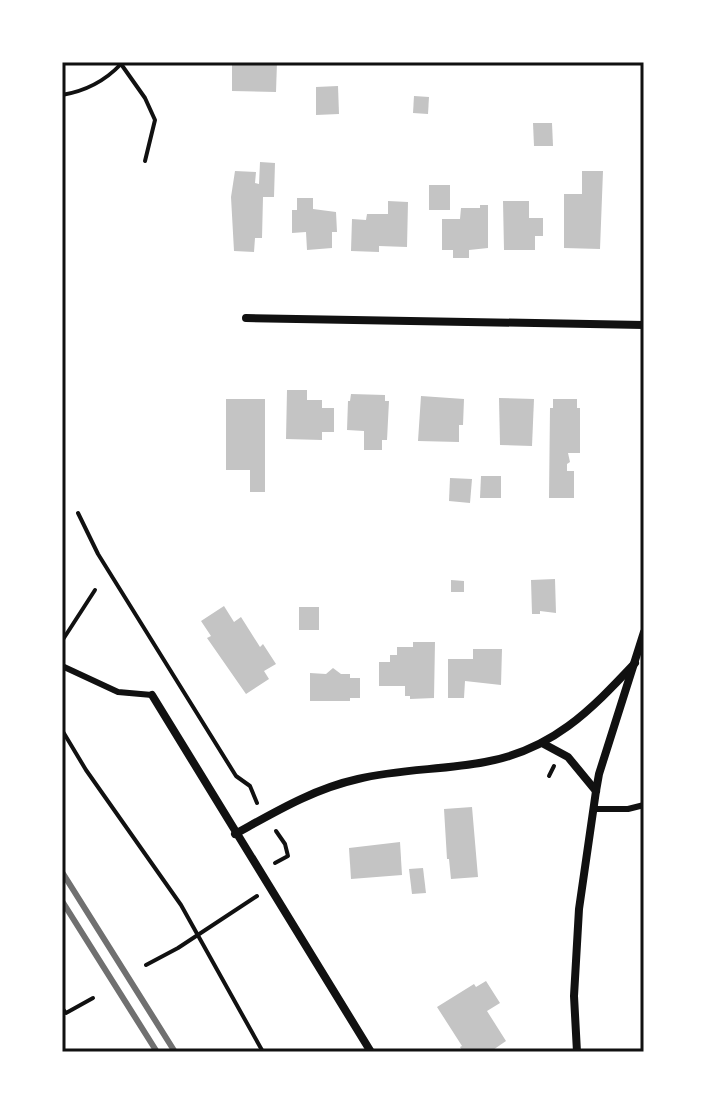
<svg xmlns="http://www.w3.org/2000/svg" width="706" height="1114" viewBox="0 0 706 1114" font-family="Lato,sans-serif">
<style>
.building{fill:#c4c4c4}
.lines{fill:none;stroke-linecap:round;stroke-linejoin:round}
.path{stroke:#111;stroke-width:4}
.service{stroke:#111;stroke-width:6}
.minor{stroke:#111;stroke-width:8}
.rail{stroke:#707070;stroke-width:6}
.neatline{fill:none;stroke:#111;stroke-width:3}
</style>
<rect width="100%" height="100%" fill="#fff"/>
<g class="building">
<path d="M232,62H277L276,92L232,91Z"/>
<path d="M338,86L339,114L316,115V87Z"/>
<path d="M414,96L429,97L428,114L413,113Z"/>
<path d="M533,123H552L553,146H534Z"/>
<path d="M260,162L275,163L274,197H263L262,238H255L254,252L234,251L231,197L235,171L256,172L255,183L259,184Z"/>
<path d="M582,171H603L600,249L564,248V194H582Z"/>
<rect x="429" y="185" width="21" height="25"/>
<path d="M297,198H313V209L336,212L337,232H332V248L307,250L306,232L292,233V210H297Z"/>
<path d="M388,201L408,202L407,247L379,246V252L351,251L352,219L366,220L367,214H388Z"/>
<path d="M503,201H529V218H543V236H535V250H504Z"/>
<path d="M480,205H488V248L469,250V258H453V250H442V219H460L461,208H480Z"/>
<path d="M287,390H307V400H322V408H334V432H322V440L286,439Z"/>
<path d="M351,394L385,395V401H389L387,440H382V450H364V431L347,430L348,401H350Z"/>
<path d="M421,396L464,399L463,425H459V442L418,441Z"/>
<path d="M499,398L534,399L532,446L500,445Z"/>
<path d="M226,399H265V492H250V470H226Z"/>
<path d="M553,399H577V408H580V453H568L570,462L567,464V471H574V498H549L550,408H553Z"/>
<path d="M481,476H501V498H480Z"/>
<path d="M450,478L472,479L470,503L449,501Z"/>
<path d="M555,579L556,613L540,611V614H532L531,580Z"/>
<path d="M451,580L464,581V592H451Z"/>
<path d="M224,606L234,622L241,617L260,647L263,644L276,664L264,671L269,679L246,694L207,638L211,636L201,621Z"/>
<rect x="299" y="607" width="20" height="23"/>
<path d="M413,642H435L434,698L410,699V696H405V686H379V662H390V655H397V647H413Z"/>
<path d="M473,649H502L501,685L465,681L464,698H448V659H473Z"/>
<path d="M333,668L341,674H350V678H360V698H350V701H310V673L326,674Z"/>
<path d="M472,807L478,877L451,879L449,859H447L444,809Z"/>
<path d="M400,842L402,875L351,879L349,848Z"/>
<path d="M423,868L426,893L412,894L409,869Z"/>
<path d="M486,981L500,1003L487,1011L506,1041L490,1052H463L460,1047L462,1046L437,1007L474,984L476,987Z"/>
</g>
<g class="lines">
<g class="path">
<path d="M121,64L145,98L155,120L145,161"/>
<path d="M62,95C86,91 105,81 121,64"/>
<path d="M78,513L98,554L236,776L250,786L257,803"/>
<path d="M62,641L95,590"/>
<path d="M62,730L86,770L181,905L263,1052"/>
<path d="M549,776L554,766"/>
<path d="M275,863L288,856L285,844L276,831"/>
<path d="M146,965L178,948L257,896"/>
<path d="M62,1008L66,1013L93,998"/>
</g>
<g class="service">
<path d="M62,666L118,692L152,695"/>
<path d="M594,809H628L644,805"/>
</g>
<g class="minor">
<path d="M246,318L644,325"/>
<path d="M152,695L371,1052"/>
<path d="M542,743L568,757L596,791"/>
<path d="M235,834C275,812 313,789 358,779C399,769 443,770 485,762C552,750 590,711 635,663"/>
<path d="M577,1052L574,996L579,909L596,791L599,774L644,632"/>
</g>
<g class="rail">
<path d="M62,872L175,1052"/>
<path d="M62,901L157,1052"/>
</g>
</g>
<rect width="706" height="1114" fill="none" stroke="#ffffff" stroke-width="128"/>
<rect x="64" y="64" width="578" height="986" class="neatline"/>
</svg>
